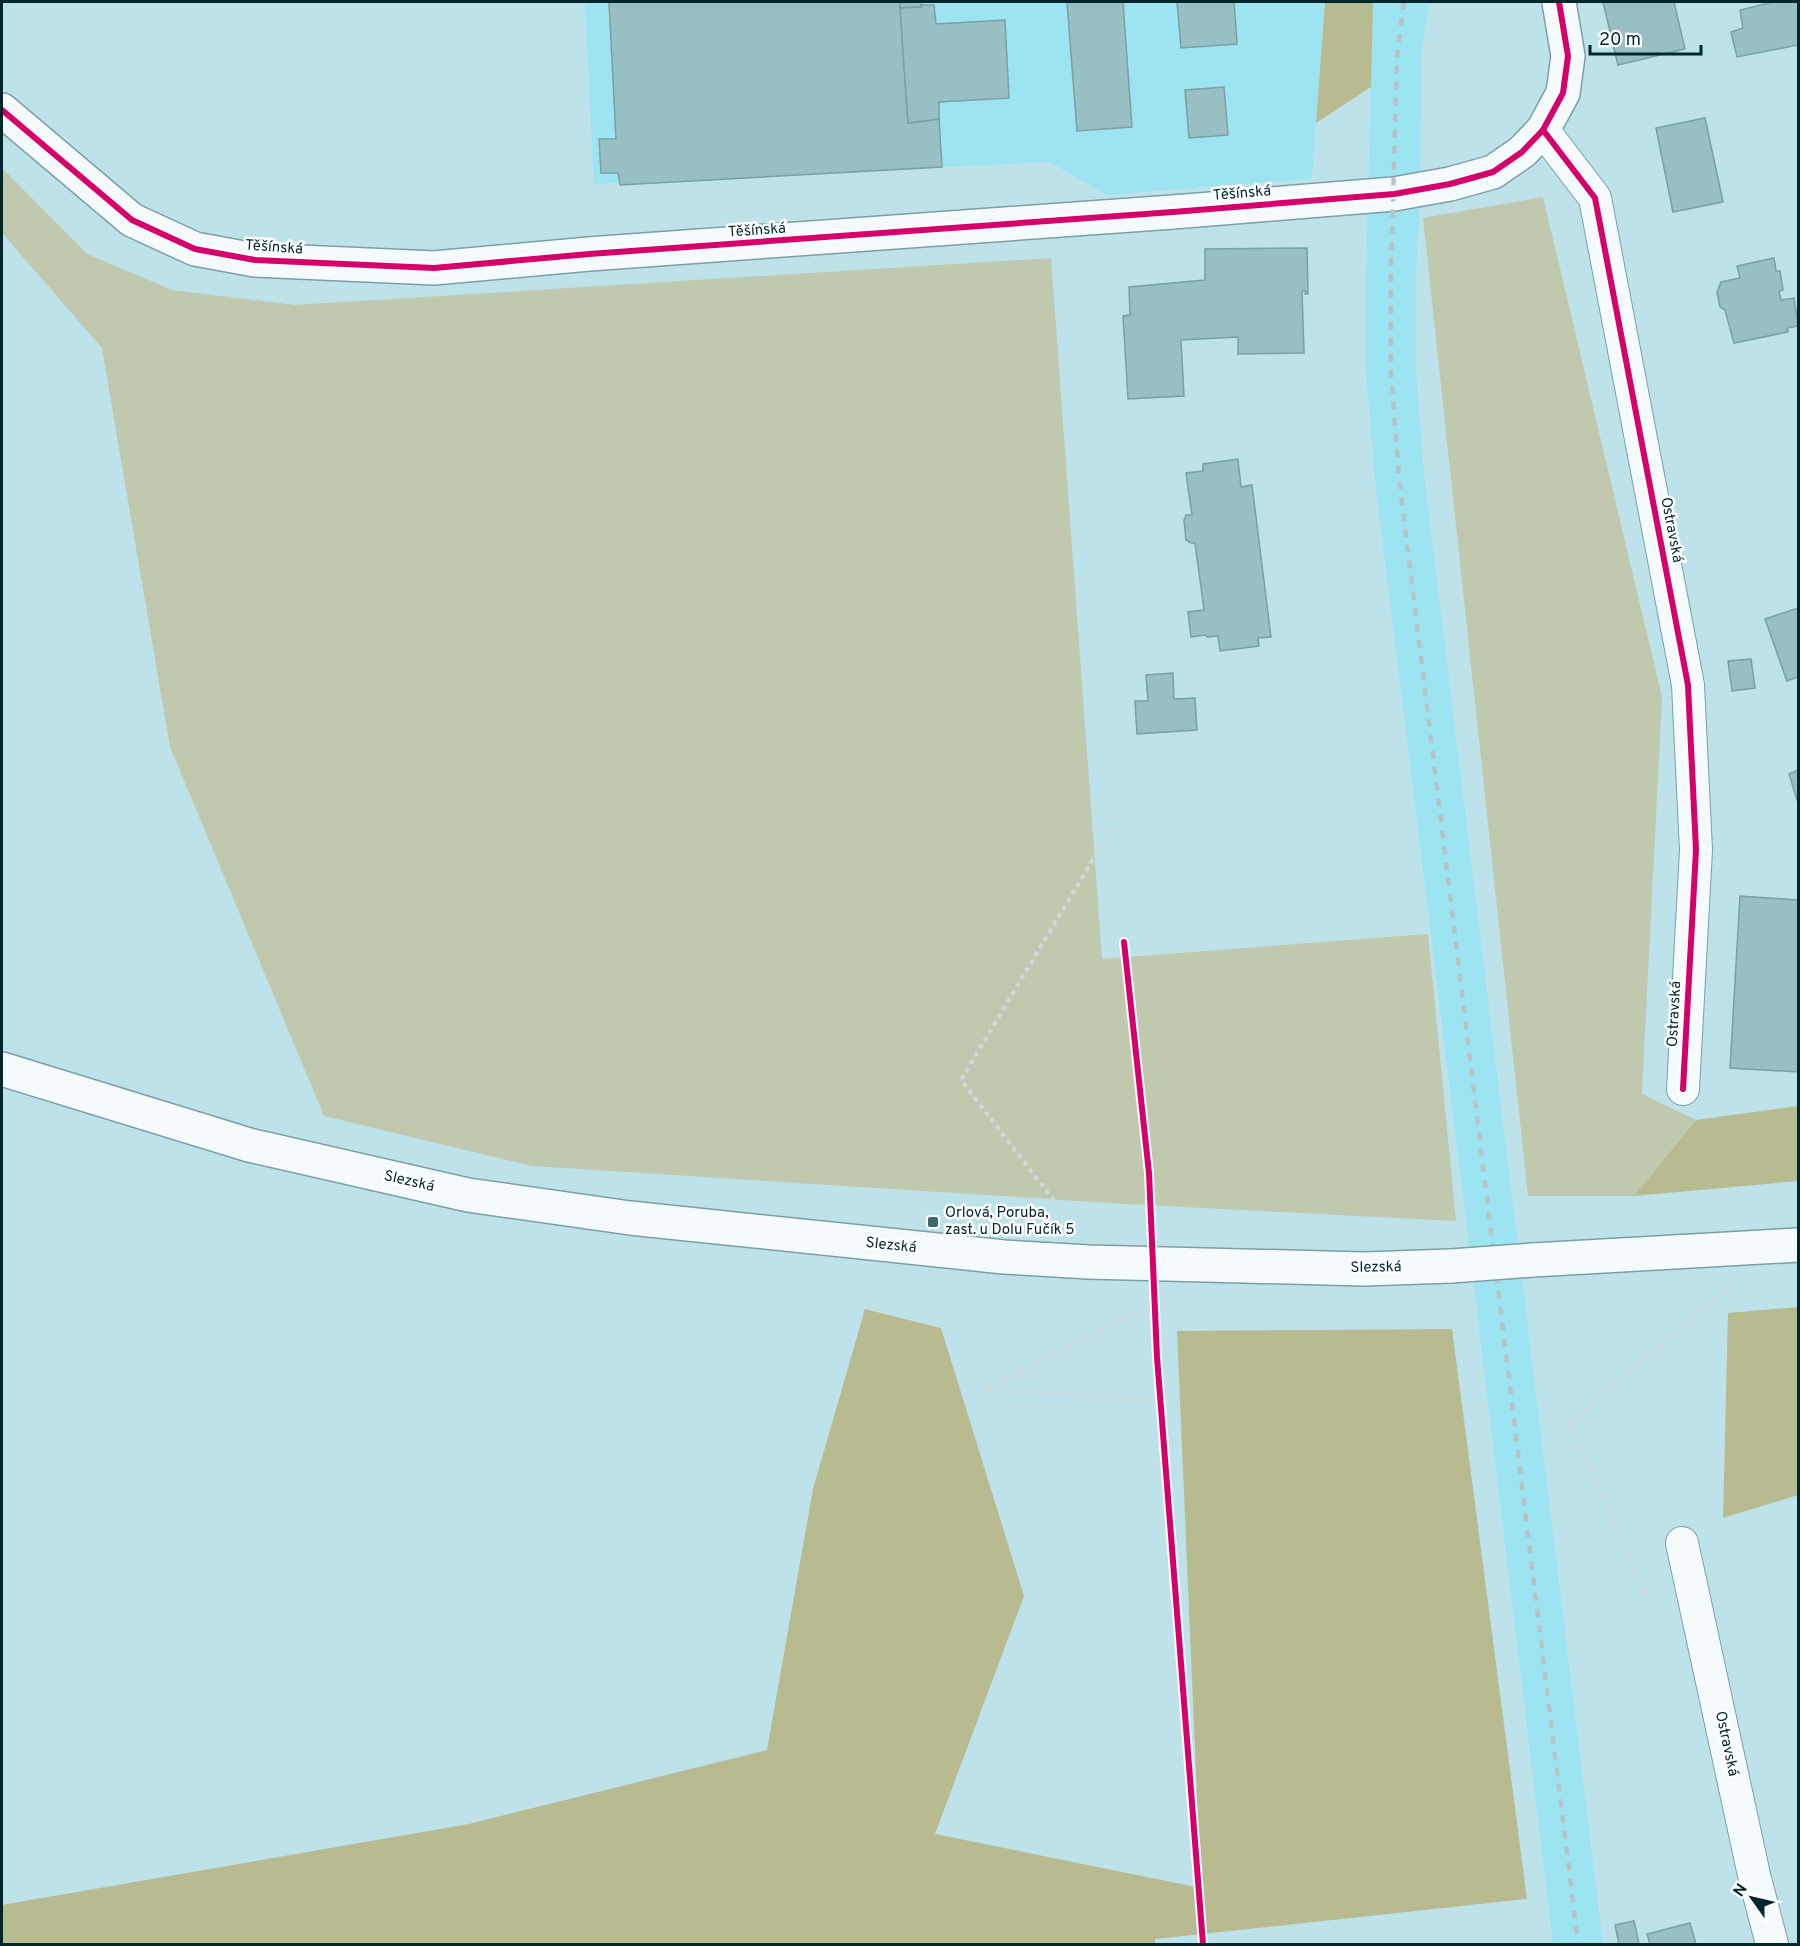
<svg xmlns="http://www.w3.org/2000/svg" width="1800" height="1946" viewBox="0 0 1800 1946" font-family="Overpass,sans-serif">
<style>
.built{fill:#9de4f3}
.green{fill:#c0c8ae}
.forest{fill:#b8ba90}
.building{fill:#98c0c4;stroke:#7b9fa2;stroke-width:1.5}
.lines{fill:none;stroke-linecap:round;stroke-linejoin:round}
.street-casing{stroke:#7c9fa6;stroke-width:34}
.secondary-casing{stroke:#7c9fa6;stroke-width:36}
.path{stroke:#cddadc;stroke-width:4;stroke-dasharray:4.5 4.5;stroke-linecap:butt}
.street{stroke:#f5fbfc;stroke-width:32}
.secondary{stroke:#f5fbfc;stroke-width:33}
.rail{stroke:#b7c3c5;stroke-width:4.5;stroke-dasharray:8 8;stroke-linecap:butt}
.secondary-bridge-casing{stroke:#7c9fa6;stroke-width:36;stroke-linecap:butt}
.secondary-bridge{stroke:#f5fbfc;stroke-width:33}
.cycleway-casing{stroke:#fff;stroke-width:10}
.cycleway{stroke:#d6006c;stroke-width:6}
.poi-dot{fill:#42686f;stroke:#fff;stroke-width:2}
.labels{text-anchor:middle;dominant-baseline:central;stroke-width:5;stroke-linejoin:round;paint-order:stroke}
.street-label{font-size:15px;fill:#00262d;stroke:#fff}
.poi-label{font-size:15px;fill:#00262d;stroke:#fff;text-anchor:start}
</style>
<rect width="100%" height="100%" fill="#bde2ea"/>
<g class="built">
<path d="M585,2H1325L1312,179L1106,195L1050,162L594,184Z"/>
<path d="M1373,2H1429L1421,58L1420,195L1416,275V371L1424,474L1603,1944H1553L1466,1220L1375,480L1366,373V274Z"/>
</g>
<g class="green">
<path d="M2,168L87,254L172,290L295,305L1051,258L1102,959L1428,934L1456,1221L1126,1204L532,1166L324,1116L170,747L102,348L2,233Z"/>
<path d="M1543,197L1662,697L1642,1094L1696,1120L1634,1196H1528L1423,218Z"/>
</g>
<g class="forest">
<path d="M1325,2H1373L1371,87L1316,123Z"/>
<path d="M1798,1106V1181L1634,1196L1696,1120Z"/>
<path d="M1798,1307V1495L1723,1518L1728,1313Z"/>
<path d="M865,1309L941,1328L1024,1596L935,1834L1201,1888L1177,1331L1452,1329L1527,1899L1155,1939V1944H2V1905L469,1824L767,1750L813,1489Z"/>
</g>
<g class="building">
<path d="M609,2H900L908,123L939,119L942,167L620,185L618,173H601L599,139H616Z"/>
<path d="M900,2H921L922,7L900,8Z"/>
<path d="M1067,2H1123L1132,127L1077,131Z"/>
<path d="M1177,2H1234L1237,44L1181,48Z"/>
<path d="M1603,2H1674L1685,49L1618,65Z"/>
<path d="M1773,2H1798V45L1737,57L1731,32L1743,28L1740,10Z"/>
<path d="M921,5H934L936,24L1005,20L1009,98L939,102V119L908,123L900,8L922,7Z"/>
<path d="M1224,87L1228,135L1189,138L1185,90Z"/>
<path d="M1705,118L1723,202L1673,212L1656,128Z"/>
<path d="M1307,248L1308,294H1305L1306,291H1302L1304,353L1238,354V337L1181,340L1184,396L1128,399L1123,316L1130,315L1129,287L1205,280V249Z"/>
<path d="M1774,258L1776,271H1780L1783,290L1779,291L1781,300L1794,298L1798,326L1787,328L1788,332L1734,343L1725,310L1720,307L1717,292L1721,282L1740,278L1737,266Z"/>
<path d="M1238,459L1241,487L1252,485L1271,637L1258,638L1259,646L1220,651L1218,636L1207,637L1206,635L1191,637L1188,612L1204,610L1195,543H1191L1186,540L1184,520L1186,515H1192L1186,473L1203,471V464Z"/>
<path d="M1798,608V677L1787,681L1765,619Z"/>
<path d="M1751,659L1755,688L1732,691L1728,661Z"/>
<path d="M1173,673L1174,699L1195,698L1197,730L1137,734L1135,701H1148L1146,675Z"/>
<path d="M1798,770V803L1789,774Z"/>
<path d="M1740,896L1798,900V1072L1730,1068Z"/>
<path d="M1634,1921L1639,1944H1619L1615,1925Z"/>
<path d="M1690,1923L1696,1944H1650L1647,1934Z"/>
</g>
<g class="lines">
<g class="street-casing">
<g id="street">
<path d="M1543,130L1595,198L1688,685L1696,850L1683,1089"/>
<path d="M1682,1543L1754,1875L1772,1944"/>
</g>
</g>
<g class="secondary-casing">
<g id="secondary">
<path d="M2,110L132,220L195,249L255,260L434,268L589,254L1173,212L1394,194L1450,184L1493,172L1522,152L1543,130L1563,93L1568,56L1559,2"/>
<path d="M2,1069L249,1145L468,1195L630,1218L1004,1257L1089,1262L1364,1269L1451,1266"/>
<path d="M1533,1260L1798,1245"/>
</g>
</g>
<g class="path">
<path d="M1065,1215L961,1080L1114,824"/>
<path d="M1137,1313L985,1390L1161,1399"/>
<path d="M1657,1597L1645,1592L1570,1423L1731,1286"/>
</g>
<use href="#street" class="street"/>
<use href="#secondary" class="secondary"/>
<path class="rail" d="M1404,2L1397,56L1391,274V372L1399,477L1578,1944"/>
<g class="secondary-bridge-casing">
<path id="secondary-bridge" d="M1451,1266L1533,1260"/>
</g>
<use href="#secondary-bridge" class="secondary-bridge"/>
<g class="cycleway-casing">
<g id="cycleway">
<path d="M2,110L132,220L195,249L255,260L434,268L589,254L1173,212L1394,194L1450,184L1493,172L1522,152L1543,130L1563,93L1568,56L1559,2"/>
<path d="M1543,130L1595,198L1688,685L1696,850L1683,1089"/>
<path d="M1124,942L1149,1173L1157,1357L1203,1944"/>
</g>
</g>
<use href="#cycleway" class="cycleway"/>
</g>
<rect class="poi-dot" x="927" y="1216" width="12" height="12" rx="3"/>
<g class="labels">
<g class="street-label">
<text transform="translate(1242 194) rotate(-5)">Těšínská</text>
<text transform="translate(757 231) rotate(-4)">Těšínská</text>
<text transform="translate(274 248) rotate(4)">Těšínská</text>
<text transform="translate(1671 530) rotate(79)">Ostravská</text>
<text transform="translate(1675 1014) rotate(-87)">Ostravská</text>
<text transform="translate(409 1182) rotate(13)">Slezská</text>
<text transform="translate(891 1246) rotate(6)">Slezská</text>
<text transform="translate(1376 1268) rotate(-1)">Slezská</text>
<text transform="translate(1726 1744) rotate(78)">Ostravská</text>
</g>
<g class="poi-label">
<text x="945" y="1213">Orlová, Poruba,<tspan x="945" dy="17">zast. u Dolu Fučík 5</tspan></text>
</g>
</g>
<rect width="1800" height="1946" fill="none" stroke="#00262d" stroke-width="6"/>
<g transform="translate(1752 1898) rotate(304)" stroke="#ffffff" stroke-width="4.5" paint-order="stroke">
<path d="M0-4.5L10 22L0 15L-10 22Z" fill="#00262d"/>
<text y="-9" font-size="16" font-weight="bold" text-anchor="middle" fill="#00262d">N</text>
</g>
<path d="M1590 45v9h111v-9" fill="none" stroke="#00262d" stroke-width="3"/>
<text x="1599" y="45" font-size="18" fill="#00262d" stroke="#ffffff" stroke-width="4.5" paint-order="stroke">20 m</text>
</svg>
